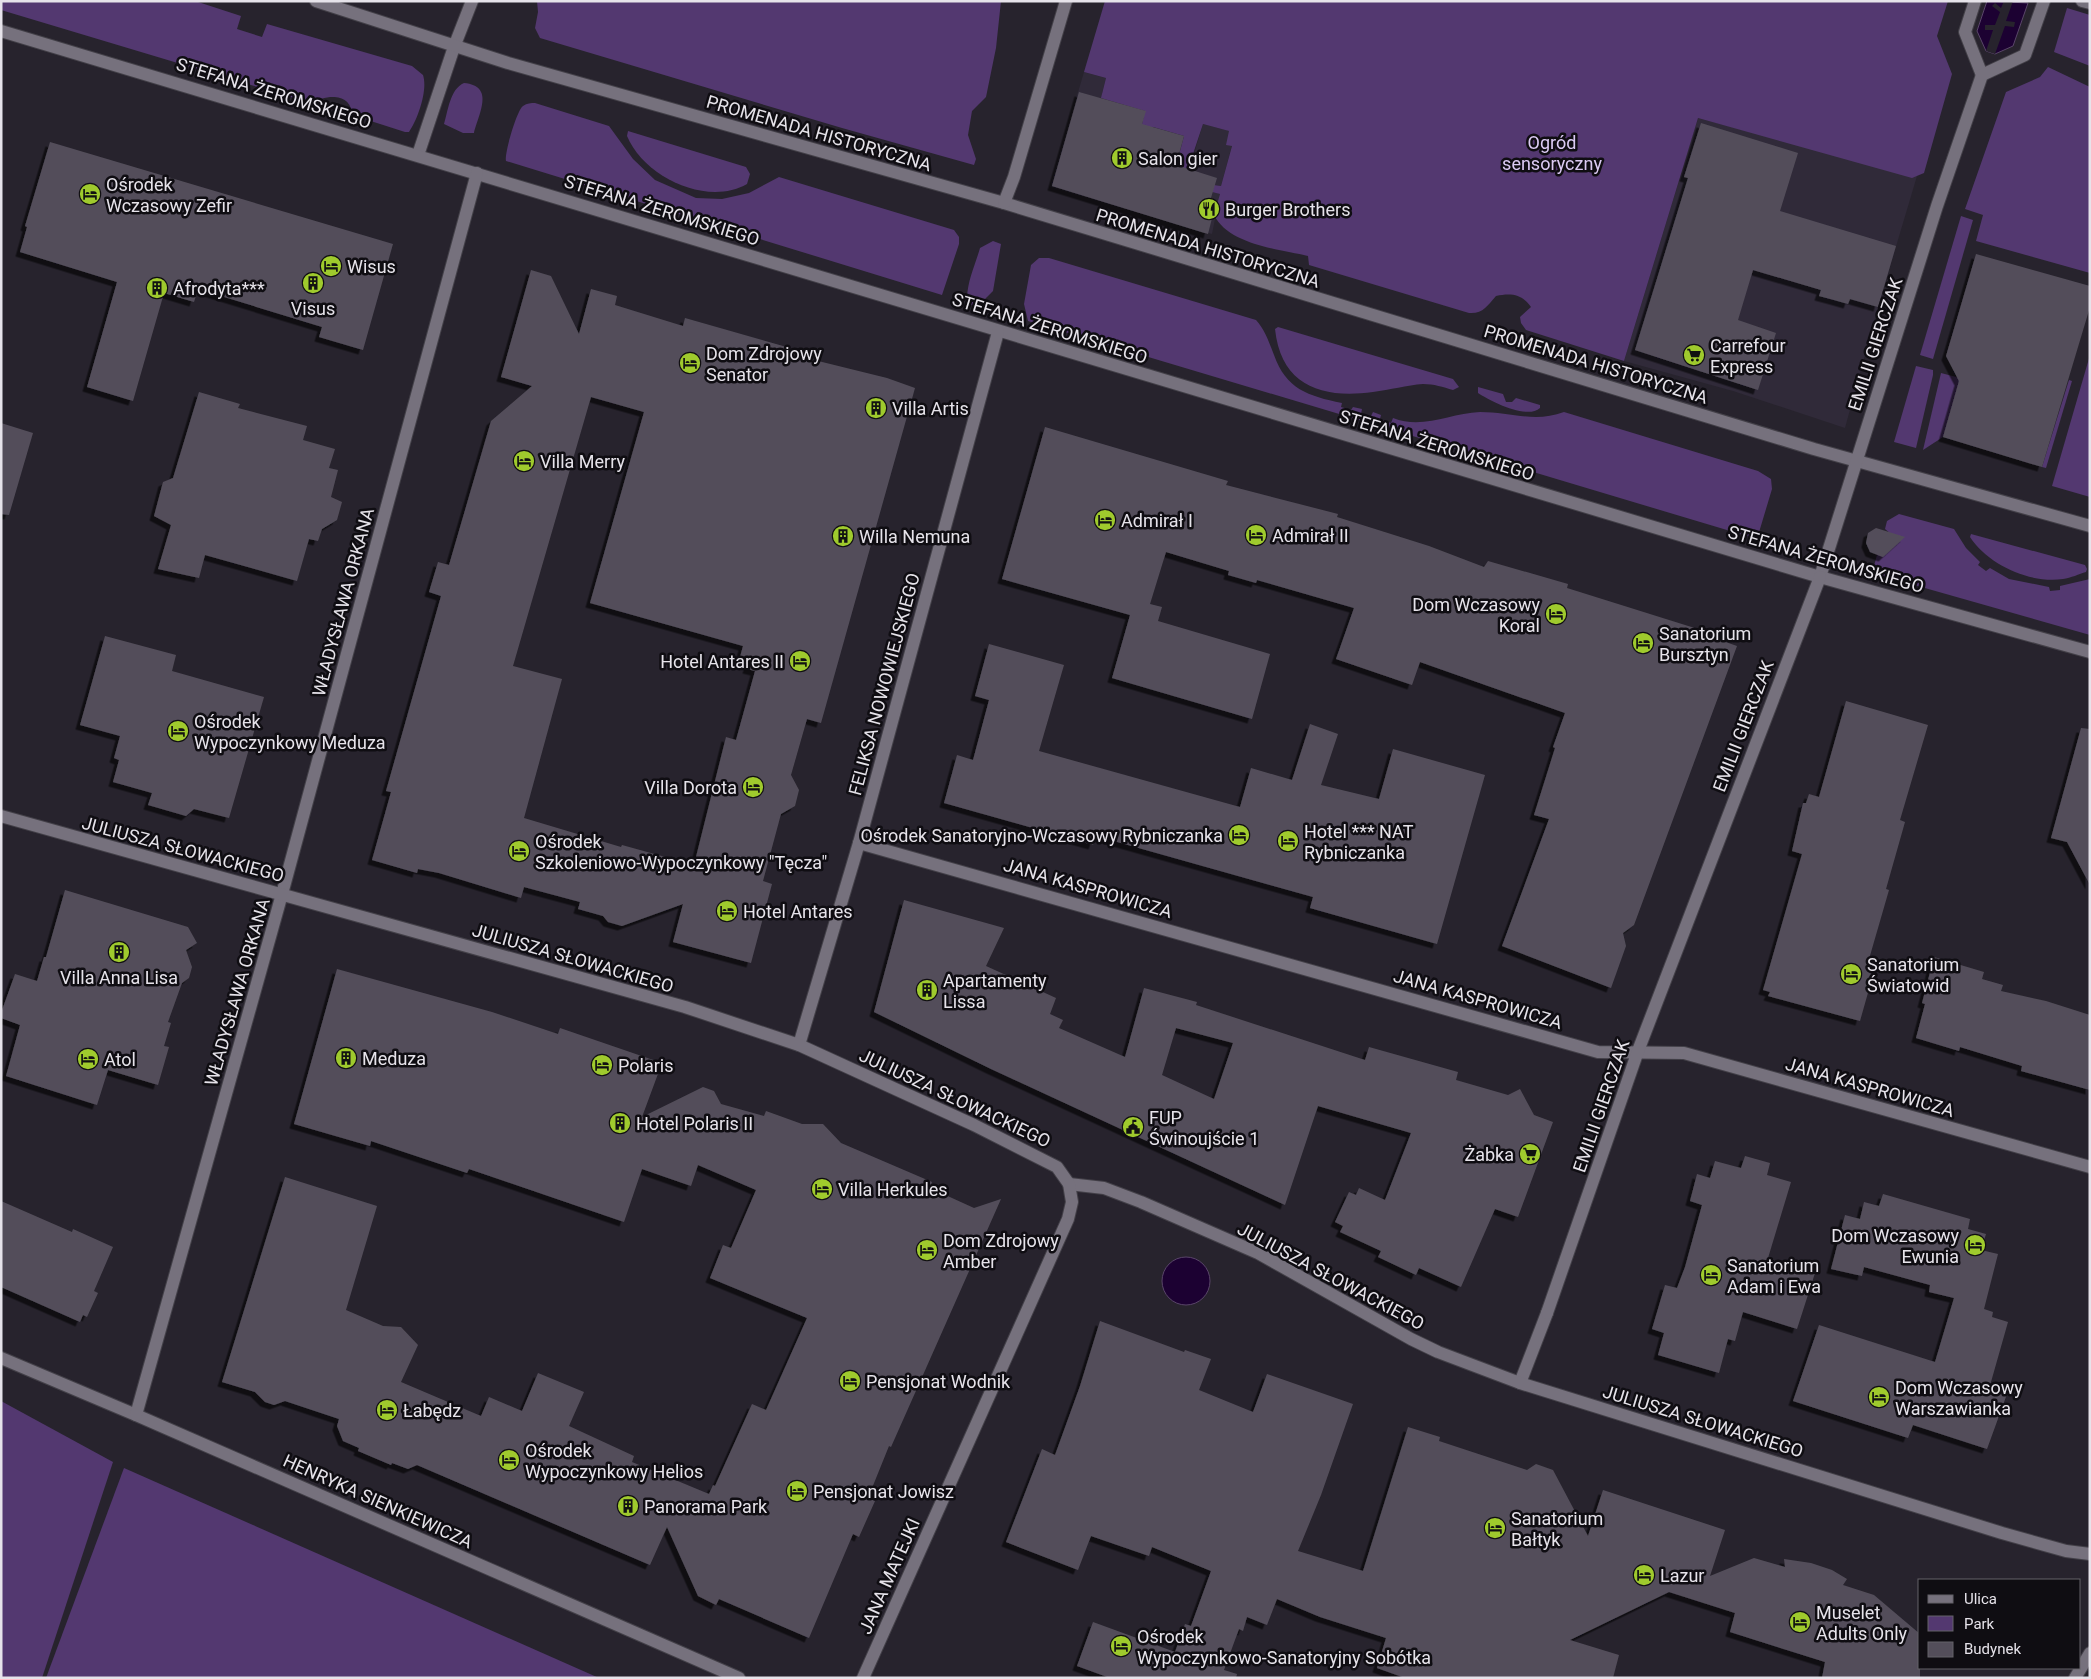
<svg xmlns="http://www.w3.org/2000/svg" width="2091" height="1679" viewBox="0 0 2091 1679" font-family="Roboto,sans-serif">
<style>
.built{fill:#302a39}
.green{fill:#533870}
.water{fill:#1c0132;stroke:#594569}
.pier{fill:#27232d}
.building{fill:#534e5a;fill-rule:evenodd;filter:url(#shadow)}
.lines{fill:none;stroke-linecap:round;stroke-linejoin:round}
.service-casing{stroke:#434048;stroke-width:14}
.pedestrian-casing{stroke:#434048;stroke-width:14}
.minor-casing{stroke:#434048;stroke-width:14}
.tertiary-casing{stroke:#434048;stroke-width:14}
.service{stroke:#76717d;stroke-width:12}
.pedestrian{stroke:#76717d;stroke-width:12}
.minor{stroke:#76717d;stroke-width:12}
.tertiary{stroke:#76717d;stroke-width:12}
.labels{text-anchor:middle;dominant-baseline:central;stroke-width:5;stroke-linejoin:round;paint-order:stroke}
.street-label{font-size:18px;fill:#e6e3ea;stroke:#0f0d12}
.park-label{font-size:18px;fill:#dccbf4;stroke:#0f0d12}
.poi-label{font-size:18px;fill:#e6e3ea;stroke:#0f0d12;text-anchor:start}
</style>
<defs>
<filter id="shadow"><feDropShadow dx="-4.5" dy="4.5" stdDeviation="0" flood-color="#0009"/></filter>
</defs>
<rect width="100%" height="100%" fill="#27232d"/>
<g class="built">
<path d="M1084,72L1106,78L1102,93L1146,111L1139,137L1152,127L1184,136L1176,165L1186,163L1188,156L1193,157L1203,124L1230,131L1232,145L1221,186L1215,185L1213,192L1220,194L1212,234L1050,187Z"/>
<path d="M1698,118L1917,176L1878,307L1845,428L1733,391L1624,361Z"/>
</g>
<g class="green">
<path d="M1,1H195L241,16L237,29L262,37L267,24L412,66L423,75C428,90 418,119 409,132H405L352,115C351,92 326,95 311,103L1,10Z"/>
<path d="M537,1H1001L996,48L986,97L972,111L968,135L976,159L974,165L842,128L540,38L535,28L538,12Z"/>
<path d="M1105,1H1948L1937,36L1952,74L1924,173L1912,178L1698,118L1624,361L1526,330L1521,323L1520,317L1531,307C1522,294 1511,293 1496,296C1487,306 1483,314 1469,313L1309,265L1308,256C1279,249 1229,245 1214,215L1220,194L1212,192L1214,185L1221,186L1232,146L1226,145L1229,131L1203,124L1192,157H1188L1186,163L1192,164L1190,170L1176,166L1184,136L1153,127L1139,137L1145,111L1101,98L1106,78L1084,72Z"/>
<path d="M2067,8L2090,15V66L2054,52Z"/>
<path d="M2048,67L2090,87V273L1976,241L1983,215L1965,209L2006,92L2040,77Z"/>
<path d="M464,83C495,86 479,113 474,133H463L444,124C448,111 450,89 464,83Z"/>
<path d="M535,103L609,126L633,159L655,180L696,198L722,199L749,193L779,177L954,230L959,237V244L942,295L506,161C504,154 517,110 523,106C527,103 531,103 535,103Z"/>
<path d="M628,131L746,167L750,174L747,184C707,207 644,177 627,136Z"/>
<path d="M1961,216L1973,220L1933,359L1920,355Z"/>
<path d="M993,241L1001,244L993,291L982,302L968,306C964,288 975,266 980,248Z"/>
<path d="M1039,258H1049L1256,320C1265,330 1269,342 1274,355C1286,389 1308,396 1342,403L1341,407L1351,410L1353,407L1362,409L1361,414L1371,416L1373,412L1381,415L1380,419L1391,423L1393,418C1423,430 1450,413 1480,412C1510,412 1535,423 1564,412L1758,471L1771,479L1772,489L1757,539L1028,321L1024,304L1031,265Z"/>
<path d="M1278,327L1453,379L1459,387L1453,390C1443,387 1434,384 1423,384C1407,385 1390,390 1373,392C1322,399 1281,386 1275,329Z"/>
<path d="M2090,355V497L2052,486Z"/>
<path d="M1916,366L1933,370V375L1916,448L1894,442Z"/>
<path d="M1941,373L1960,378L1943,437L1923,450Z"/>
<path d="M2069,380L2072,381L2046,468L2042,467Z"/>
<path d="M1478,387L1503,394L1506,402H1512L1516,398L1540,405V408C1527,420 1490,401 1478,393Z"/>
<path d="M1899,514L1954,529L1966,548L1980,562L1978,565L1986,571L1990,568L2009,579L2049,587L2050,591L2060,590V586L2090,579V635L1872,573L1877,555L1891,534L1885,529L1887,521Z"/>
<path d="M1971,534L2085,565L2087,569L2086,572C2079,574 2071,578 2063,579C2031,584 1988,565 1970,537Z"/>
<path d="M1,1401L113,1462L42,1678H1Z"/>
<path d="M124,1468L599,1678H46Z"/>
</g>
<g class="water">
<path d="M1987,1L2028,3L2013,46L1995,54L1986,51L1977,31Z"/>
<circle cx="1186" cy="1281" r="24"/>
</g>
<path class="pier" d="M2004,1H2013L2006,21L2015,22L2014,27L2005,26L1995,54L1986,51L1993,30H1985V25H1995L2000,12L1992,6L1995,3L2001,8Z"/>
<g class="building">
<path d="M1079,92L1146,111L1142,124L1184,136L1176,165L1217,178L1210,201L1216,202L1208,234L1052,186Z"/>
<path d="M1701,123L1798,153L1780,211L1896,246L1878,307L1850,299L1848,304L1834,300L1819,296L1821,290L1753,270L1738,320L1776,333L1758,390L1635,350L1688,178L1684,177Z"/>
<path d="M50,142L393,244L363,350L319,337L322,327L198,289L194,302L164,293L133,401L87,387L117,282L20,252L27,227L25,226Z"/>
<path d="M1976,254L2090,286V307L2042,467L1943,437L1959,381L1946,356Z"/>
<path d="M531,270L551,276L579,334L591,289L617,296L615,305L683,326L685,318L783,346L807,355L806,358L887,378L915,388L821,723L807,719L791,775L799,790L795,806L781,814L763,881L772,884L751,963L673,942L683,904L622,926L608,922L603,916L578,909L580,902L524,887L521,898L439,873L418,869L417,873L372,860L391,792L386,791L441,596L429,592L438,562L449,565L491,421L532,386L501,377ZM591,397L644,412L590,603L743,646L740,657L750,660L747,669L755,671L736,740L726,737L694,865L622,845L621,847L524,818L562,679L513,666Z"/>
<path d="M199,392L240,404L238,408L307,426L303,440L335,449L329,468L338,470L331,497L342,502L337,520L322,529L318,541L309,539L297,581L205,555L199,578L158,569L171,525L154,516L163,482L173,478Z"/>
<path d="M1,423L33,433L9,515L1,514Z"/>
<path d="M1045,427L1228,481L1226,485L1338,514L1337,517L1429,546L1484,567L1488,561L1568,584L1567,588L1701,630L1700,633L1737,646L1634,925L1623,933L1626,946L1611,988L1502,946L1549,819L1534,815L1555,748L1553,747L1565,713L1420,662L1412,685L1336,659L1354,608L1257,580L1256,583L1228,575L1229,571L1166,552L1150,604L1162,607L1158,621L1270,654L1252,719L1112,678L1130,615L1002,579Z"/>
<path d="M1876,528L1905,537L1883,557L1870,552L1866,543L1868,533Z"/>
<path d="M105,636L176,655L172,671L264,697L229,818L194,809L186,816L148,805L152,793L113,782L119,760L114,758L120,736L80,725Z"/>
<path d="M989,644L1064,665L1039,751L1240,807L1251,768L1292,780L1310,724L1338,734L1321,785L1379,799L1393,749L1485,775L1437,944L1310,908L1313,897L1096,836L1093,845L944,803L957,755L973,760L989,700L975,696Z"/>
<path d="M1846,701L1928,725L1900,820L1905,822L1886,889L1889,890L1867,966L1875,968L1860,1021L1768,996L1770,992L1763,990L1802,854L1792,851L1803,803H1806L1809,794L1819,797Z"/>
<path d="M2081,728L2090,729V885L2067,842L2051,838Z"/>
<path d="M65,890L188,927L197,943L186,950L192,967L189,978L182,983L168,1022L171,1023L164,1046L169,1047L158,1085L108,1070L97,1105L6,1076L20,1025L1,1018V1013L15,974L37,981L44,957H46Z"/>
<path d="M904,900L1004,928L986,966L1056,998L1050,1014L1063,1020L1059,1028L1125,1057L1144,988L1197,1002L1196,1005L1365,1060L1369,1047L1458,1072L1456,1080L1508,1095L1520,1089L1534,1115L1553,1122L1518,1217L1495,1209L1461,1287L1419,1268L1416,1275L1378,1257L1381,1251L1340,1232L1343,1226L1335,1222L1349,1192L1356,1195L1359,1188L1385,1200L1411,1133L1318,1106L1285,1205L991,1069L874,1012ZM1176,1028L1233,1043L1214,1099L1162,1075Z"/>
<path d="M1934,957L1984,972L1982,979L2003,985L2001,991L2046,1001L2090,1015V1090L2021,1071L2022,1066L1960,1047L1959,1051L1916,1038L1925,1004L1922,1003Z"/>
<path d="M337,969L492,1012L558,1034L560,1028L662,1063L642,1117L703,1087L714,1091L721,1104L764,1116L766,1111L802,1124H823L841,1143L932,1182L930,1188L974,1208L1001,1199L915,1393L891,1447L889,1446L868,1498L875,1501L859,1537L853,1534L809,1638L719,1599L716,1605L698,1596L667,1527L650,1565L417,1465L408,1469L392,1463L391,1465L358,1451L359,1448L343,1441L337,1426L339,1419L285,1401L274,1405L265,1402L255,1392L222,1382L285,1177L377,1206L346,1310L383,1326L401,1327L418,1345L401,1382L481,1416L489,1397L522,1411L538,1373L584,1392L569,1426L634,1456L632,1462L709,1494L713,1485L715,1486L752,1404L766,1410L807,1318L710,1278L723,1245L731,1248L756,1190L698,1165L691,1186L642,1169L624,1222L469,1169L467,1173L371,1141L370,1146L294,1124Z"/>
<path d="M1745,1156L1770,1163L1767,1175L1791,1182L1768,1258L1815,1273L1797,1329L1743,1312L1735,1341L1728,1339L1719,1373L1658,1355L1664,1333L1652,1329L1665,1285L1677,1288L1685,1267L1702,1205L1690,1201L1697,1174L1710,1178L1715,1161L1741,1168Z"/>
<path d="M1883,1194L1970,1219L1968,1229L1986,1234L1981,1250L1998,1254L1984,1309L1993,1312L1992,1317L2008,1322L1989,1389L2007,1394L1987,1449L1913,1425L1908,1438L1793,1401L1819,1325L1935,1362L1954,1298L1929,1292L1930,1285L1864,1267L1862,1276L1831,1269L1845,1215L1860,1219L1864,1202L1879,1206Z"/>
<path d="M1,1201L72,1232L73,1229L113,1247L94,1291L98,1293L87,1317L83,1315L80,1322L1,1287Z"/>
<path d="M1100,1321L1184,1352L1185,1350L1211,1359L1199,1390L1253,1412L1267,1374L1353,1404L1321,1495L1298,1551L1363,1571L1408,1427L1440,1437L1439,1441L1527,1470L1536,1464L1553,1470L1588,1536L1603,1490L1725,1530L1710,1576L1754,1558L1785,1567L1784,1559L1811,1563L1832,1570L1847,1579L1843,1585L1874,1595L1920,1634V1678H1822L1825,1662L1730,1632L1735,1613L1669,1592L1570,1640L1619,1655L1613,1678H1405L1377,1668L1386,1638L1320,1617L1277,1599L1267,1625L1247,1617L1243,1631L1239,1629L1224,1670L1237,1674L1236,1678H1110L1077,1666L1093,1622L1175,1652L1185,1624L1191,1626L1211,1571L1152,1547L1149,1556L1091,1536L1078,1570L1006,1542L1042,1449L1055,1455L1080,1386Z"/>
</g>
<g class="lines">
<g class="service-casing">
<path id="service" d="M418,155L454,47L472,1"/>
</g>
<g class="pedestrian-casing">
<g id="pedestrian">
<path d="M316,1L508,63L1004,203L1814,449L2090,526"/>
<path d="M1975,1L1965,32L1982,75"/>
<path d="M2082,1L2090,3"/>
<path d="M1004,203L1014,177L1066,1"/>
<path d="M1820,577L1937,206L1982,75L2025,55L2044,1"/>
<path d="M1520,1383L1547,1313"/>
</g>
</g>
<g class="minor-casing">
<g id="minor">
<path d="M1,31L1820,577L2090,652"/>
<path d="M859,843L1598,1052L1684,1053L2090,1167"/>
<path d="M799,1045L859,843L998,332"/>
<path d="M1069,1184L1104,1188L1141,1202L1258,1253L1411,1339L1438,1352L1520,1383L2002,1533L2066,1551L2090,1554"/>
<path d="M1547,1313L1638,1051L1820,577"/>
<path d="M1,1358L136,1415L739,1678"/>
<path d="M136,1415L282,894L477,173"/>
<path d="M2075,1678L2090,1653"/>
</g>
</g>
<g class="tertiary-casing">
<path id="tertiary" d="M1,816L685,1007L799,1045L974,1125L1057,1167L1069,1184L1072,1202L1068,1219L863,1678"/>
</g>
<use href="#service" class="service"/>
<use href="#pedestrian" class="pedestrian"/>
<use href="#minor" class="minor"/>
<use href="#tertiary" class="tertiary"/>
</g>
<defs>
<g id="building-disc" transform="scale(1.125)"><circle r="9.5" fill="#9fca2d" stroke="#0f0d12"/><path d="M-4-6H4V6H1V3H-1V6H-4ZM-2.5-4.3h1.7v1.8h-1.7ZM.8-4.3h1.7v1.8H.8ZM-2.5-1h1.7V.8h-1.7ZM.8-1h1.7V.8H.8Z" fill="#111"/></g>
<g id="hotel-disc" transform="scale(1.125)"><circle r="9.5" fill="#9fca2d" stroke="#0f0d12"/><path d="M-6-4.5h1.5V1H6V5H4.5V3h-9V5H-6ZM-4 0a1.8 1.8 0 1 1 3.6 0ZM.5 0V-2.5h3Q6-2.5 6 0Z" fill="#111"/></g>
<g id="restaurant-disc" transform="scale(1.125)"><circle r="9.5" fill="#9fca2d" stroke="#0f0d12"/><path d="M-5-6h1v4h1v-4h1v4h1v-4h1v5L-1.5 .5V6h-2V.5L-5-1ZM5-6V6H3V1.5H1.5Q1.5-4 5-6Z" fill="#111"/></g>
<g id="supermarket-disc" transform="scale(1.125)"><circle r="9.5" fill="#9fca2d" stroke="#0f0d12"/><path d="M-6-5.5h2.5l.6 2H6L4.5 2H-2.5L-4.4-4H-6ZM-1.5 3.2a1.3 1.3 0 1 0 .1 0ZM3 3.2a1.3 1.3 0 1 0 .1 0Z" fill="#111"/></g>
<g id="civic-disc" transform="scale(1.125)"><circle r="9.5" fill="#9fca2d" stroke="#0f0d12"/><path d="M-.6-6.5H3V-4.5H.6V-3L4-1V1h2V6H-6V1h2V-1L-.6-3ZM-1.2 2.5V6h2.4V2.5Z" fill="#111"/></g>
</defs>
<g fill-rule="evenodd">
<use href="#building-disc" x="1122" y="158"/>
<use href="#hotel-disc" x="90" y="194"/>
<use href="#restaurant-disc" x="1209" y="209"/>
<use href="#hotel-disc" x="331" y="266"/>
<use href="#building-disc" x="313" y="283"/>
<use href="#building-disc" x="157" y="288"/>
<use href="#supermarket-disc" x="1694" y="355"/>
<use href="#hotel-disc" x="690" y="363"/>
<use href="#building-disc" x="876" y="408"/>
<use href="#hotel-disc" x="524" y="461"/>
<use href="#hotel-disc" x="1105" y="520"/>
<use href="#hotel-disc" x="1256" y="535"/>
<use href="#building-disc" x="843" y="536"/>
<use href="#hotel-disc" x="1556" y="614"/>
<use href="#hotel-disc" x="1643" y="643"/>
<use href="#hotel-disc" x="800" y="661"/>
<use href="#hotel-disc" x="178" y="731"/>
<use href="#hotel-disc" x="753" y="787"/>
<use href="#hotel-disc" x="1239" y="835"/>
<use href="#hotel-disc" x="1288" y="841"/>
<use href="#hotel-disc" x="519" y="851"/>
<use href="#hotel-disc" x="727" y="911"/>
<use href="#building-disc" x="119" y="952"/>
<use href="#hotel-disc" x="1851" y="974"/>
<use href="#building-disc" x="927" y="990"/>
<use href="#building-disc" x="346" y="1058"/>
<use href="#hotel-disc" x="88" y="1059"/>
<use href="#hotel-disc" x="602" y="1065"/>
<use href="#building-disc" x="620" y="1123"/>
<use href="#civic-disc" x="1133" y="1127"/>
<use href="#supermarket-disc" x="1530" y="1154"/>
<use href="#hotel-disc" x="822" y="1189"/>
<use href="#hotel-disc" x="1975" y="1245"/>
<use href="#hotel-disc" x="927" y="1250"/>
<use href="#hotel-disc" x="1711" y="1275"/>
<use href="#hotel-disc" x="850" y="1381"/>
<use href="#hotel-disc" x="1879" y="1397"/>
<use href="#hotel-disc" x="387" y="1410"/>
<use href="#hotel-disc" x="509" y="1460"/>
<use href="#hotel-disc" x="797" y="1491"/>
<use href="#building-disc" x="628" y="1506"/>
<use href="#hotel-disc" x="1495" y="1528"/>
<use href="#hotel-disc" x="1644" y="1575"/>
<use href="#hotel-disc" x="1800" y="1622"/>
<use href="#hotel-disc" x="1121" y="1646"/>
</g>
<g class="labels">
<g class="street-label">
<text transform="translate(274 93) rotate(17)">STEFANA ŻEROMSKIEGO</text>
<text transform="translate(819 133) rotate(16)">PROMENADA HISTORYCZNA</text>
<text transform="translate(662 210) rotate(17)">STEFANA ŻEROMSKIEGO</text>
<text transform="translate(1208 248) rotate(17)">PROMENADA HISTORYCZNA</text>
<text transform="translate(1050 328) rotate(17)">STEFANA ŻEROMSKIEGO</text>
<text transform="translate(1875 344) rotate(-72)">EMILII GIERCZAK</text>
<text transform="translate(1596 364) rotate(17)">PROMENADA HISTORYCZNA</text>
<text transform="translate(1437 445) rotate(17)">STEFANA ŻEROMSKIEGO</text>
<text transform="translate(1826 559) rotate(16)">STEFANA ŻEROMSKIEGO</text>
<text transform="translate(343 602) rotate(-75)">WŁADYSŁAWA ORKANA</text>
<text transform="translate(884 684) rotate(-75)">FELIKSA NOWOWIEJSKIEGO</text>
<text transform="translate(1743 726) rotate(-69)">EMILII GIERCZAK</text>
<text transform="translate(183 849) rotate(15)">JULIUSZA SŁOWACKIEGO</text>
<text transform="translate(1088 888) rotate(16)">JANA KASPROWICZA</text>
<text transform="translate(573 958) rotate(16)">JULIUSZA SŁOWACKIEGO</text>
<text transform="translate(237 992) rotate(-74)">WŁADYSŁAWA ORKANA</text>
<text transform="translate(1478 999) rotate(16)">JANA KASPROWICZA</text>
<text transform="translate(1870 1087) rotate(16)">JANA KASPROWICZA</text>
<text transform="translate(955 1098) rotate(25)">JULIUSZA SŁOWACKIEGO</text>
<text transform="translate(1601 1106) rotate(-71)">EMILII GIERCZAK</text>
<text transform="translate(1331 1276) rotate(28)">JULIUSZA SŁOWACKIEGO</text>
<text transform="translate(1703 1421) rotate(17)">JULIUSZA SŁOWACKIEGO</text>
<text transform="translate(378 1501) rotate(24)">HENRYKA SIENKIEWICZA</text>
<text transform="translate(889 1576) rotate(-66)">JANA MATEJKI</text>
</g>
<g class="park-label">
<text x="1552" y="142">Ogród<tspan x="1552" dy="21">sensoryczny</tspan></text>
</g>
<g class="poi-label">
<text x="1138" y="158">Salon gier</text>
<text x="106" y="184">Ośrodek<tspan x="106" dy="21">Wczasowy Zefir</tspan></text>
<text x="1225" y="209">Burger Brothers</text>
<text x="347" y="266">Wisus</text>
<text x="173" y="288">Afrodyta***</text>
<text x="313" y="308" text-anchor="middle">Visus</text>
<text x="1710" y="345">Carrefour<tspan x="1710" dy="21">Express</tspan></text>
<text x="706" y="353">Dom Zdrojowy<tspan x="706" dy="21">Senator</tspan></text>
<text x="892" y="408">Villa Artis</text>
<text x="540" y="461">Villa Merry</text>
<text x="1121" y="520">Admirał I</text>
<text x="1272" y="535">Admirał II</text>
<text x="859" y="536">Willa Nemuna</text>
<text x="1540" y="604" text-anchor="end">Dom Wczasowy<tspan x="1540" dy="21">Koral</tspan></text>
<text x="1659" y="633">Sanatorium<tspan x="1659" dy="21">Bursztyn</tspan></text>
<text x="784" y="661" text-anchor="end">Hotel Antares II</text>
<text x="194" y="721">Ośrodek<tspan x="194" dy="21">Wypoczynkowy Meduza</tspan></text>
<text x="737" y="787" text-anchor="end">Villa Dorota</text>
<text x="1304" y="831">Hotel *** NAT<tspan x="1304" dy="21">Rybniczanka</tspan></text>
<text x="1223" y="835" text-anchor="end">Ośrodek Sanatoryjno-Wczasowy Rybniczanka</text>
<text x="535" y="841">Ośrodek<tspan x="535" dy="21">Szkoleniowo-Wypoczynkowy "Tęcza"</tspan></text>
<text x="743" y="911">Hotel Antares</text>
<text x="1867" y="964">Sanatorium<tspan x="1867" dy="21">Światowid</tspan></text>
<text x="119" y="977" text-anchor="middle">Villa Anna Lisa</text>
<text x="943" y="980">Apartamenty<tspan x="943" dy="21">Lissa</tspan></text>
<text x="362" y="1058">Meduza</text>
<text x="104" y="1059">Atol</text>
<text x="618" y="1065">Polaris</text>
<text x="1149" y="1117">FUP<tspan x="1149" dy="21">Świnoujście 1</tspan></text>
<text x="636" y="1123">Hotel Polaris II</text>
<text x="1514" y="1154" text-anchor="end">Żabka</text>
<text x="838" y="1189">Villa Herkules</text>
<text x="1959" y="1235" text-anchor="end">Dom Wczasowy<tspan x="1959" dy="21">Ewunia</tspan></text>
<text x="943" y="1240">Dom Zdrojowy<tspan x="943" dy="21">Amber</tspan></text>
<text x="1727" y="1265">Sanatorium<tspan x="1727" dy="21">Adam i Ewa</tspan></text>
<text x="866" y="1381">Pensjonat Wodnik</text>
<text x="1895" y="1387">Dom Wczasowy<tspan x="1895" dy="21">Warszawianka</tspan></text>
<text x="403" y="1410">Łabędz</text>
<text x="525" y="1450">Ośrodek<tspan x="525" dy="21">Wypoczynkowy Helios</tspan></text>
<text x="813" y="1491">Pensjonat Jowisz</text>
<text x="644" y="1506">Panorama Park</text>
<text x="1511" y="1518">Sanatorium<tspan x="1511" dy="21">Bałtyk</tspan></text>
<text x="1660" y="1575">Lazur</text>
<text x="1816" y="1612">Muselet<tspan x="1816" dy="21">Adults Only</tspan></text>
<text x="1137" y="1636">Ośrodek<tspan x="1137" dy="21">Wypoczynkowo-Sanatoryjny Sobótka</tspan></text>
</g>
</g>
<rect width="2091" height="1679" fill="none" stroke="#e6e3ea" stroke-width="5"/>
<rect x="1918" y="1579" width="162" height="90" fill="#0f0d12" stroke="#656368"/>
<rect x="1928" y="1595" width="25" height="8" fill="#76717d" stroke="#656368"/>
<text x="1964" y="1604" font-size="15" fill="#e6e3ea">Ulica</text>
<rect x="1928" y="1616" width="25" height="15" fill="#533870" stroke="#656368"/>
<text x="1964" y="1629" font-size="15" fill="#e6e3ea">Park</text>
<rect x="1928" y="1642" width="25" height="15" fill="#534e5a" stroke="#656368"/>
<text x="1964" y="1654" font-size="15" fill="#e6e3ea">Budynek</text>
</svg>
